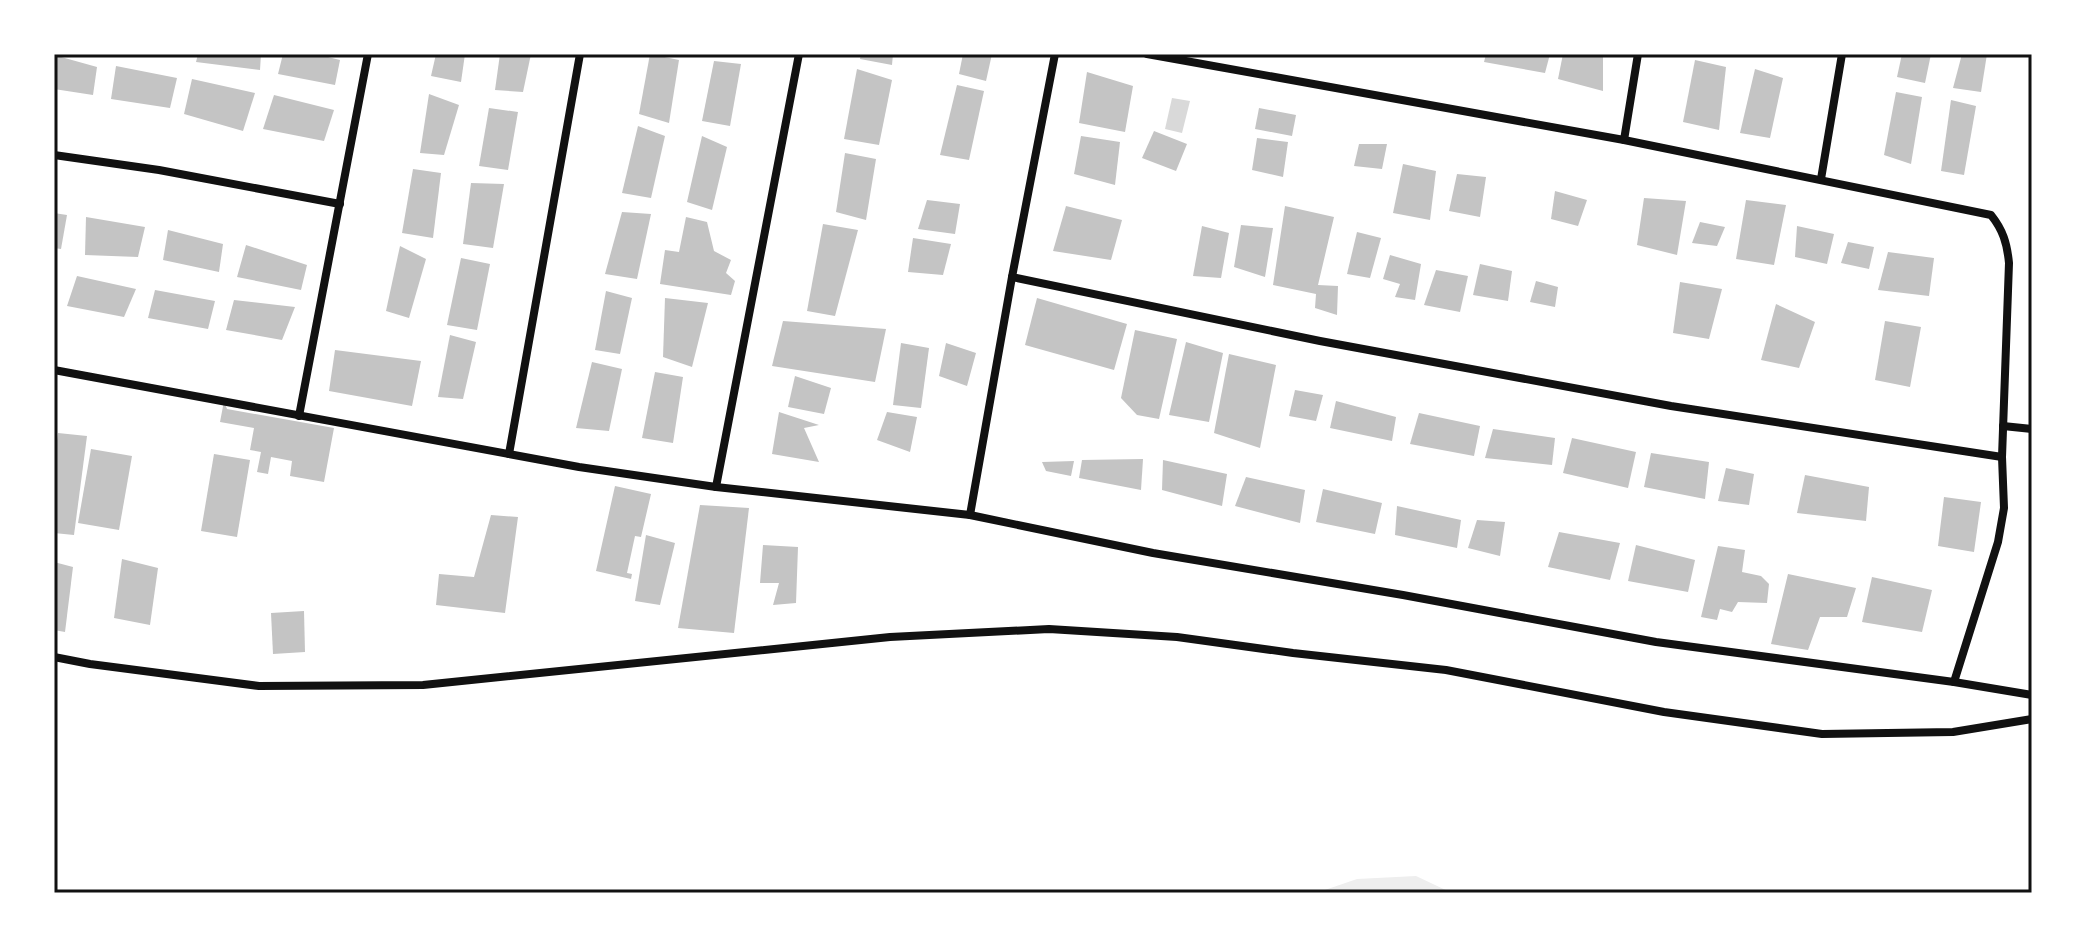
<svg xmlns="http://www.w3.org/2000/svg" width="2086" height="947" viewBox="0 0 2086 947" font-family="'Roboto Condensed',sans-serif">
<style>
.green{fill:#eee}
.water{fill:#d9d9d9}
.building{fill:#c4c4c4}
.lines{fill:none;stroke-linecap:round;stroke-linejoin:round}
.minor{stroke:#111;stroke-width:8}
.neatline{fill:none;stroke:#111;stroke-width:3}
</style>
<rect width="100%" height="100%" fill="#fff"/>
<path class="green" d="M1416,876L1452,893H1316L1357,879Z"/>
<path class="water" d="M1172,98L1190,101L1182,133L1165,129Z"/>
<g class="building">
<path d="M198,54H261L260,70L196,62Z"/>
<path d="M283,54H316L340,60L335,85L278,74Z"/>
<path d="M436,54H465L461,82L431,76Z"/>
<path d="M500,54H531L523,92L495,90Z"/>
<path d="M650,54L679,60L669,123L639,114Z"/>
<path d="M861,54H893L892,65L860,59Z"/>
<path d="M963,54H992L986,81L959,74Z"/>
<path d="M1486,54H1550L1545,73L1484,62Z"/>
<path d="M1563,54H1603V91L1558,79Z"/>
<path d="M1902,54H1931L1925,83L1897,77Z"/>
<path d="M1962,54H1987L1981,92L1953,88Z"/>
<path d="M54,55L97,67L93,95L54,89Z"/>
<path d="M1695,60L1726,67L1719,130L1683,122Z"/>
<path d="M714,61L741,64L730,126L702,121Z"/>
<path d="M116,66L177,78L170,108L111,99Z"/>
<path d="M857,69L892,80L879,145L844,139Z"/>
<path d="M1755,69L1783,78L1770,138L1740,133Z"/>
<path d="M1087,72L1133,86L1125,132L1079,123Z"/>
<path d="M192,79L255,93L243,131L184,114Z"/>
<path d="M957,85L984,91L969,160L940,155Z"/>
<path d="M1896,92L1922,97L1911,164L1884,155Z"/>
<path d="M429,94L459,105L444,155L420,153Z"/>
<path d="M274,95L334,110L324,141L263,129Z"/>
<path d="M1951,100L1976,106L1964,175L1941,171Z"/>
<path d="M489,108L518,112L508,170L479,166Z"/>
<path d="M1259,108L1296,115L1292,136L1255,129Z"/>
<path d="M638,126L665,136L651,198L622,193Z"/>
<path d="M1154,131L1187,144L1176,171L1142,158Z"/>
<path d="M702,136L727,147L712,210L687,202Z"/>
<path d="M1081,136L1120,142L1115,185L1074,174Z"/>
<path d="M1257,138L1288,142L1283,177L1252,170Z"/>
<path d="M1359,144H1387L1382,169L1354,166Z"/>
<path d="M845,153L876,159L866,220L836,212Z"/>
<path d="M1403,164L1436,171L1430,220L1393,213Z"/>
<path d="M413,169L441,173L433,238L402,233Z"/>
<path d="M1457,174L1486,177L1480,217L1449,211Z"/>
<path d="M471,183L504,184L493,248L463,244Z"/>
<path d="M1555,191L1587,200L1578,226L1551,219Z"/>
<path d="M1644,198L1686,201L1677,255L1637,245Z"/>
<path d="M927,200L960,204L955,234L918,229Z"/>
<path d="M1746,200L1786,205L1774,265L1736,259Z"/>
<path d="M1066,206L1122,220L1111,260L1053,251Z"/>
<path d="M1285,206L1334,217L1318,285L1338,286L1337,315L1315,308L1316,294L1273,285Z"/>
<path d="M622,212L651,214L637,279L605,274Z"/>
<path d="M54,213L67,215L61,249L54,248Z"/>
<path d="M86,217L145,227L138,257L85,255Z"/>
<path d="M686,217L707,222L714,251L731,260L726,273L735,281L731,295L660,284L665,250L679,252Z"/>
<path d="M1700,222L1725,227L1717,246L1692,243Z"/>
<path d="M823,224L858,230L835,316L807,311Z"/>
<path d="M1241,225L1273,228L1265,277L1234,267Z"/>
<path d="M1202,226L1229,233L1221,278L1193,276Z"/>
<path d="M1797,226L1834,234L1827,264L1795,257Z"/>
<path d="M168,230L223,244L219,272L163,260Z"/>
<path d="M1357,232L1381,238L1370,278L1347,274Z"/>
<path d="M913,238L951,244L943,275L908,272Z"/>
<path d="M1848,242L1874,247L1869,269L1841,263Z"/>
<path d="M246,245L307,265L301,290L237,277Z"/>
<path d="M400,246L426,259L409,318L386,311Z"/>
<path d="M1888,252L1934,258L1929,296L1878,290Z"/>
<path d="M1390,255L1421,264L1415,300L1395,297L1400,284L1383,279Z"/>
<path d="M461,258L490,264L477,330L447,325Z"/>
<path d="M1480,264L1512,271L1508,301L1473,295Z"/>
<path d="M1436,270L1468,276L1460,312L1424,305Z"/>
<path d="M77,276L136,289L124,317L67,306Z"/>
<path d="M1536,281L1558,287L1555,307L1530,302Z"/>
<path d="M1680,282L1722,289L1709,339L1673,333Z"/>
<path d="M155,290L215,301L208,329L148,318Z"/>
<path d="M606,291L632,298L620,354L595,350Z"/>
<path d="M665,298L708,303L692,367L663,357Z"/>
<path d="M1037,298L1127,324L1114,370L1025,345Z"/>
<path d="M234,300L295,307L282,340L226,330Z"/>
<path d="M1776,304L1815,322L1799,368L1761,360Z"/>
<path d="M783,321L886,329L875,382L772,366Z"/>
<path d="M1885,321L1921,327L1910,387L1875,380Z"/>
<path d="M1135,330L1177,339L1159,419L1137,415L1121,398Z"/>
<path d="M450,335L476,342L463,399L438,397Z"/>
<path d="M1186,342L1223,353L1209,422L1169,415Z"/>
<path d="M901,343L929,348L921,408L893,405Z"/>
<path d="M946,343L976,353L967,386L939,376Z"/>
<path d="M335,350L421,361L412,406L329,391Z"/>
<path d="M1229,354L1276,365L1260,448L1214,433Z"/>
<path d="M592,362L622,369L609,431L576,428Z"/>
<path d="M655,372L683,377L673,443L642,438Z"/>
<path d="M795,376L831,388L824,414L788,407Z"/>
<path d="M1295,390L1323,395L1316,421L1289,416Z"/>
<path d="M224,401L227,409L334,428L324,482L290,476L292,461L271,457L268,474L257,472L261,452L250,450L254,428L220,422Z"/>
<path d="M1336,401L1396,417L1392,441L1330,428Z"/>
<path d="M779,412L819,425L804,428L819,462L772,454Z"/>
<path d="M887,412L917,417L910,452L877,440Z"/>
<path d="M1419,413L1480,426L1474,456L1410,444Z"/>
<path d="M1493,429L1555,438L1552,465L1485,458Z"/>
<path d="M58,433L87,436L74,535L54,533V464Z"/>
<path d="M1572,438L1636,452L1628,488L1563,473Z"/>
<path d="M91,449L132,456L119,530L78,523Z"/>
<path d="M1651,453L1709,462L1705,499L1644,487Z"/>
<path d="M214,454L250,460L237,537L201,531Z"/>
<path d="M1143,459L1141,490L1079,478L1082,460Z"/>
<path d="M1163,460L1227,474L1222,506L1162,490Z"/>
<path d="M1074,461L1071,476L1046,471L1042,462Z"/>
<path d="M1726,468L1754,474L1749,505L1718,501Z"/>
<path d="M1805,475L1869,487L1866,521L1797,513Z"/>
<path d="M1246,477L1305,490L1300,523L1235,506Z"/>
<path d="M615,486L651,494L641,537L635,536L627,573L632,574L631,579L596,571Z"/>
<path d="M1323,489L1382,503L1375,534L1316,522Z"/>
<path d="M1944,497L1981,502L1974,552L1938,546Z"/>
<path d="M700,505L749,508L734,633L678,628Z"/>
<path d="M1397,506L1461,520L1457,548L1395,535Z"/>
<path d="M491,515L518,517L505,613L436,605L439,574L474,577Z"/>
<path d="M1477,520L1505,522L1500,556L1468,548Z"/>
<path d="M1559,532L1620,543L1610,580L1548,567Z"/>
<path d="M646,535L675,543L660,605L635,601Z"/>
<path d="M763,545L798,547L796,603L773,605L779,583H760Z"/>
<path d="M1636,545L1695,560L1688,592L1628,581Z"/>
<path d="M1718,546L1745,550L1742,572L1761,576L1769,584L1767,603L1738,602L1732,612L1720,609L1717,620L1701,617Z"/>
<path d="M122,559L158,568L150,625L114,618Z"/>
<path d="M54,562L73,567L65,632L54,630Z"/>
<path d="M1788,574L1856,588L1847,617H1820L1808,650L1771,644Z"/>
<path d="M1872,577L1932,590L1922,632L1862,622Z"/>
<path d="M304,611L305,652L273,654L271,613Z"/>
</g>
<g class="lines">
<g class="minor">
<path d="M1147,54L1624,140L1991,215C2003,230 2007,243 2009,263L2002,457L2004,508L1998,542L1954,682"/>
<path d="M1624,140L1638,54"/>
<path d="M54,155L159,170L340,204"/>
<path d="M1821,179L1842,54"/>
<path d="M1012,277L1320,341L1671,406L2002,457"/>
<path d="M54,370L579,467L716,487L970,515L1153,553L1403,595L1656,642L1954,682L2032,695"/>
<path d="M299,416L368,54"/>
<path d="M2003,426L2032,429"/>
<path d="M509,454L580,54"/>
<path d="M716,487L799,54"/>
<path d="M970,515L1012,277L1055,54"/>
<path d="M54,657L90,664L259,686L423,685L890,637L1049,629L1177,637L1293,653L1446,670L1664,712L1822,734L1953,732L2032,719"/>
</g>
</g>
<rect width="2086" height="947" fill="none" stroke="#ffffff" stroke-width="112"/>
<rect x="56" y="56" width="1974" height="835" class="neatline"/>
</svg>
